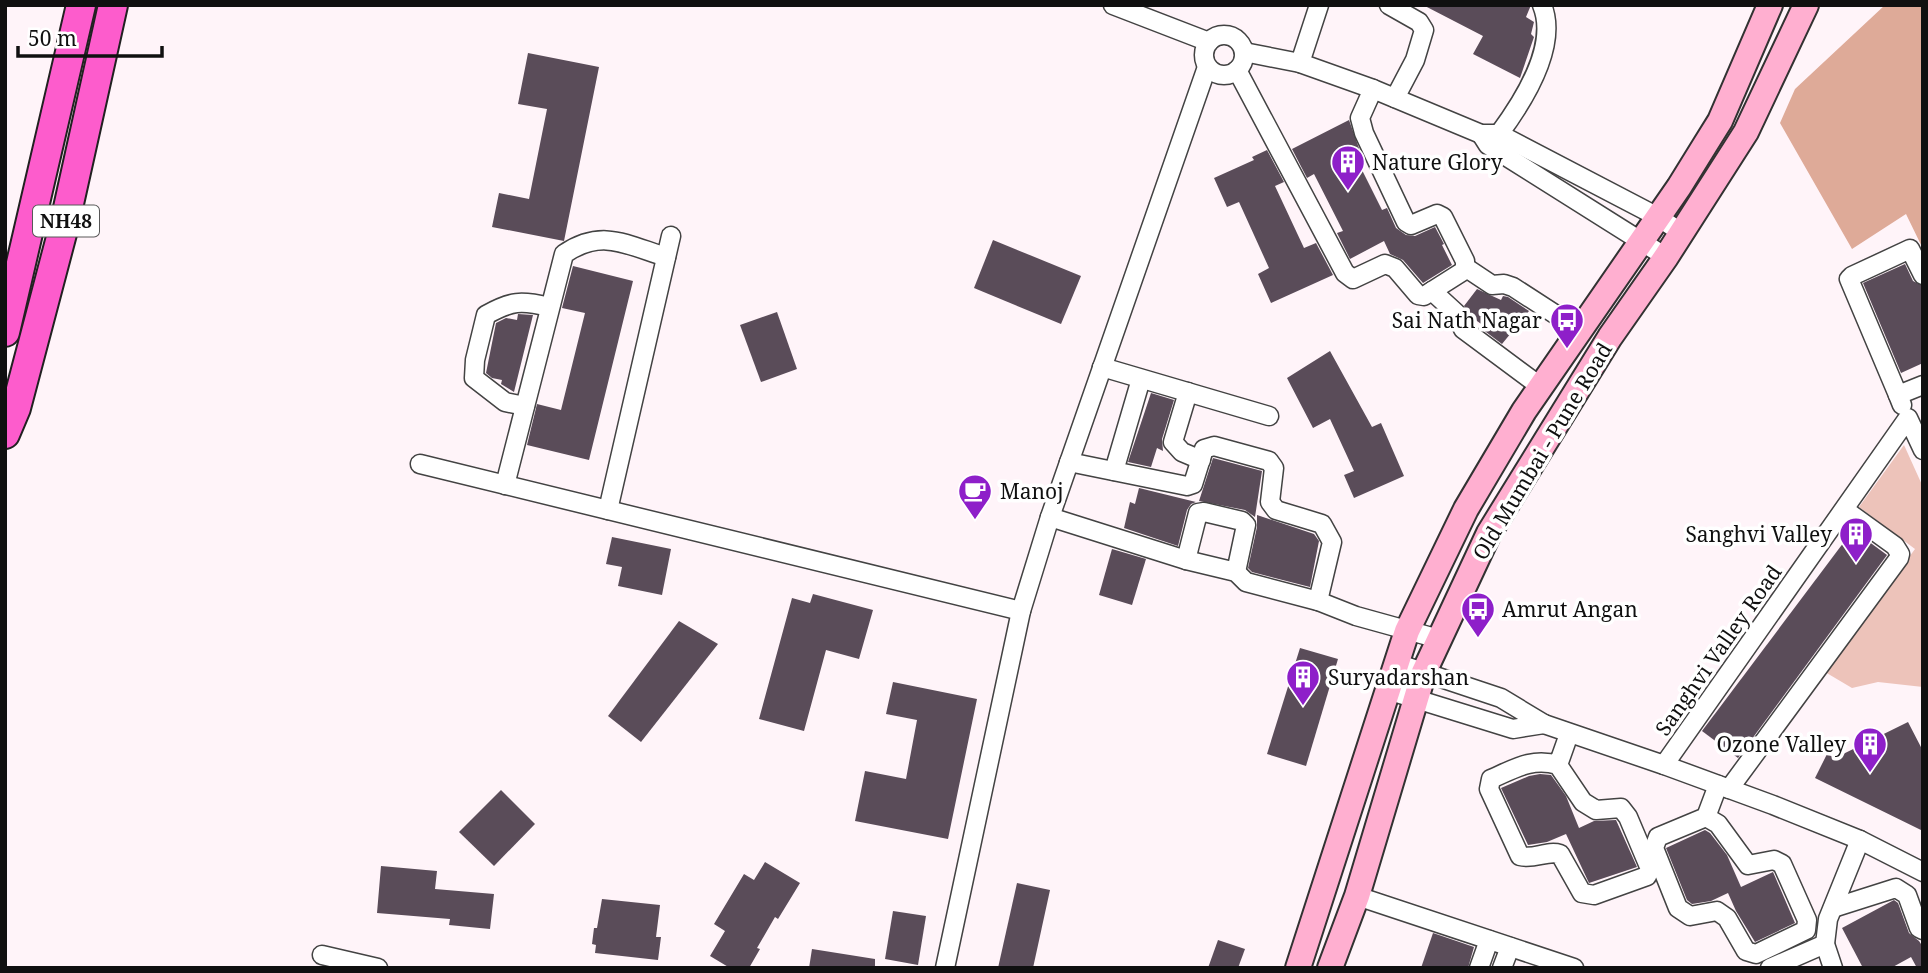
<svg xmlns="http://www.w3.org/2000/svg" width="1928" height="973" viewBox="0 0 1928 973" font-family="'Noto Serif',serif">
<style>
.green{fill:#edc3ba}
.forest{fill:#deaa98}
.building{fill:#5a4c59}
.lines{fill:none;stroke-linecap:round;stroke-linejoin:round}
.minor-casing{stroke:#434343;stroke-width:21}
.secondary-casing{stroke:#323232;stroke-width:28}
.trunk-casing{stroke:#212121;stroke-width:32}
.minor{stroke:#fff;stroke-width:18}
.secondary{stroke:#ffafd0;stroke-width:24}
.trunk{stroke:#fd5ccc;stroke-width:28}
.labels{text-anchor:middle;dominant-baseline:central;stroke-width:7;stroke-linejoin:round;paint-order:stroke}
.shield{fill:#fff;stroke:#585858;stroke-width:2}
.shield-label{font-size:19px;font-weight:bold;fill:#101010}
.poi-label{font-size:21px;fill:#101010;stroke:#fff;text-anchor:start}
.street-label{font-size:21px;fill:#101010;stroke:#fff}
</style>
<rect width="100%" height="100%" fill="#fff4f9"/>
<path class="green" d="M1904,445L1923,487V687L1878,682L1852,688L1825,672L1915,549L1859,507Z"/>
<path class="forest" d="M1885,5H1923V249L1906,214L1852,249L1780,123L1795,89Z"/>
<g class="building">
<path d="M1423,5H1531L1526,17L1534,22L1531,34L1534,37L1520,78L1473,54L1483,36Z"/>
<path d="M528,53L599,67L564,241L492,227L499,193L529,199L547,109L518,104Z"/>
<path d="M1349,120L1360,151L1354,154L1382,210L1387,208L1396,228L1406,235L1415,236L1435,227L1444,244L1442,245L1452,265L1423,283L1403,260L1390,254L1384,241L1350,259L1337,233L1343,231L1314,174L1307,178L1292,149Z"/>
<path d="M1267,150L1284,182L1275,186L1304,248L1316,243L1333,275L1271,303L1258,274L1269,268L1239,202L1227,207L1214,178L1254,160L1252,157Z"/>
<path d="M993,240L1081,276L1061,324L974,288Z"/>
<path d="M1905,264L1913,281L1923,286V363L1901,373L1863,283Z"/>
<path d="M573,266L633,281L589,460L527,445L537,404L561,410L585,313L562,308Z"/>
<path d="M1477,289L1501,300L1503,296L1508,297L1529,311L1502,344L1482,329L1484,326L1470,316L1464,306Z"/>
<path d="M777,312L797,369L761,382L740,325Z"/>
<path d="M518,314L533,315L514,392L501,384L502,380L492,378L486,373L496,323L506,318L517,320Z"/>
<path d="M1330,351L1372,427L1381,423L1404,476L1354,498L1344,475L1354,471L1330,419L1313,428L1287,378Z"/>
<path d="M1151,393L1174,400L1162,439L1163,451L1157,448L1151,467L1128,462Z"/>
<path d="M1213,458L1262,471L1255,517L1245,510L1199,501Z"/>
<path d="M1139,488L1196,502L1191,504L1187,510L1178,546L1124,528L1130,502L1135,504Z"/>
<path d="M1257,515L1314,534L1319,541L1310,587L1252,572L1248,568L1257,527Z"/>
<path d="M1853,530L1887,555L1738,758L1702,731Z"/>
<path d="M612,537L671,549L662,595L618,586L622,567L606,564Z"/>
<path d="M1112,549L1146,559L1132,605L1099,595Z"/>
<path d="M813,594L873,610L859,659L826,650L804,731L759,719L792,598L810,603Z"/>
<path d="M679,621L718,644L641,742L608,716Z"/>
<path d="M1300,648L1338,659L1306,766L1267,754Z"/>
<path d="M893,682L977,699L948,839L855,821L865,771L906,779L917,720L886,714Z"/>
<path d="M1908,722L1923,751V831L1815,778L1827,754L1835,758Z"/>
<path d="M1540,774L1551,775L1566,796L1579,828L1594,821L1616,820L1637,867L1589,883L1566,834L1547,842L1528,845L1501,788L1529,776Z"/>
<path d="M501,790L535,824L494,866L459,832Z"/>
<path d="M1705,830L1710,833L1727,855L1741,887L1773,872L1795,923L1755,942L1736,911L1728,893L1711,901L1692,904L1687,900L1666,848Z"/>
<path d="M765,862L800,883L778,919L775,917L757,948L760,949L749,968H730L710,956L725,931L714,924L744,874L754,880Z"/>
<path d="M381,866L437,871L435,889L494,894L490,929L449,925L450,919L377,913Z"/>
<path d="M1017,883L1050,890L1033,968H998Z"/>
<path d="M602,899L660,905L656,937H661L658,960L595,953L596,945L592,944L594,928H597Z"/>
<path d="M1894,900L1898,903L1909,933L1919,941L1923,947V968H1917L1911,957L1891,968H1863L1842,928Z"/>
<path d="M893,911L926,916L918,965L885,959Z"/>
<path d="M1433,933L1474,947L1468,968H1421Z"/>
<path d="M1218,940L1245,949L1238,968H1208Z"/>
<path d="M812,949L875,959V968H809Z"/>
</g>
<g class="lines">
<g class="minor-casing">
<g id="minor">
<path d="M1113,5L1209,42"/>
<path d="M1389,5L1419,22L1424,30L1415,60L1395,98"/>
<circle cx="1224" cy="55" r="20"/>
<path d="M1244,52L1300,63L1373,89L1481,134H1499L1658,217L1682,233"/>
<path d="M1300,63L1319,5"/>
<path d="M1237,70L1345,273L1353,279L1385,264L1395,268L1418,295L1424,296L1465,270V261L1443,217L1437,214L1411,225L1406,222L1364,133L1360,118L1373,89"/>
<path d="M1481,134L1488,145L1666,257"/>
<path d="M1499,134C1522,103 1559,46 1542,5"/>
<path d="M1465,267L1492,285L1504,284L1513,287L1581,331"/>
<path d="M1432,291L1456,313L1463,329L1541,387"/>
<path d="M1102,367L1269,416"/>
<path d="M1188,392L1173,442L1182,452L1201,460"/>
<path d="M1898,395L1849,279L1852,276L1910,249L1923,275"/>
<path d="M1902,405L1898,395L1923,385"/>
<path d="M525,406L505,402L474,378L475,360L486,315C511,301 521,300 549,307"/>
<path d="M1069,462L1187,486L1193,484L1204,449L1214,446L1269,461L1274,468L1270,502L1276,510L1322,524L1332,542L1318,601"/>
<path d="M420,464L1021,611"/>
<path d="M1114,471L1141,379"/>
<path d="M505,485L564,254C602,228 627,245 666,257"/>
<path d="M608,510L671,236"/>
<path d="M1050,517L1186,560L1236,572L1246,582L1318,601L1356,616L1439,639"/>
<path d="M1186,560L1198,513L1204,512L1242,521L1246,525L1236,572"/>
<path d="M1387,690L1513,729L1544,724L1501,698L1396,663"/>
<path d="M1544,724L1664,765L1773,805L1860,840L1923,872"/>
<path d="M1558,765C1532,757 1514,769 1491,779L1489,789L1520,856C1534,860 1547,850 1560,854L1582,893L1594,895L1647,876L1650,869L1628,817L1621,808L1596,810L1583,802L1558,765L1569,734"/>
<path d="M1664,765L1908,418L1923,450"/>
<path d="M1729,789L1899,558L1900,554L1895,546L1845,510"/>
<path d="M1706,817L1658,837L1654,848L1678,908L1690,916L1717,911L1727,918L1746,951L1756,954L1806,930L1807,920L1782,864L1774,860L1748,865L1718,824L1706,817L1718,785"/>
<path d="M1357,896L1574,968"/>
<path d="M1833,908L1896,888L1907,895L1919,928L1923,930"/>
<path d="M322,955L378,968"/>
<path d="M945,968L1021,611L1050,517L1207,67"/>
<path d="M1479,968L1489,940"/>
<path d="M1502,968L1510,947"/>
<path d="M1770,968L1825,944"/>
<path d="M1833,968L1825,944L1828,919L1860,840"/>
</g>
</g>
<g class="secondary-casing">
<g id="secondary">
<path d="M1298,968L1407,631L1466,509L1524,411L1679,187L1705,145L1720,121L1770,5"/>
<path d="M1330,968L1357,896L1424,672L1489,533L1610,337L1666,257L1746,132L1806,5"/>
</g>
</g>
<g class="trunk-casing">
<g id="trunk">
<path d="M5,332L81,5"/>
<path d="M5,434L16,408L64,226L113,5"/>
</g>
</g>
<use href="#minor" class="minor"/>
<use href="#secondary" class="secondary"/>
<use href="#trunk" class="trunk"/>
</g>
<defs>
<g id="building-pin" transform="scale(1.75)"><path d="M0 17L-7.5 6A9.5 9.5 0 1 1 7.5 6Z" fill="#8e1fc9" stroke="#fff"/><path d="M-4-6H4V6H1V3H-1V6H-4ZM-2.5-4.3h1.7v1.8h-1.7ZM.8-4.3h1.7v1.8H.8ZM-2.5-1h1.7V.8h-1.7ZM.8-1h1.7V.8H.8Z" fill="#fff"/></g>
<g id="bus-pin" transform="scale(1.75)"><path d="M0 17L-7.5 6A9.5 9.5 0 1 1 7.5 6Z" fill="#8e1fc9" stroke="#fff"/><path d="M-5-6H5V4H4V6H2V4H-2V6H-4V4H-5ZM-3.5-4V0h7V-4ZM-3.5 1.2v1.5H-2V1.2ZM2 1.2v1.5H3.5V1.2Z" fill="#fff"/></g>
<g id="cafe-pin" transform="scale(1.75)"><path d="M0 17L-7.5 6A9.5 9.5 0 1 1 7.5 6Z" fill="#8e1fc9" stroke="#fff"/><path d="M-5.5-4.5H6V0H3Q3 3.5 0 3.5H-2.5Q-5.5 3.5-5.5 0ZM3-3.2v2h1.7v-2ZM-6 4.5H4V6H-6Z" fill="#fff"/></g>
</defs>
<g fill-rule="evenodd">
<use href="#building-pin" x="1348" y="162"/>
<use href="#bus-pin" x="1567" y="320"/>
<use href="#cafe-pin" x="975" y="491"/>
<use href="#building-pin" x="1856" y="534"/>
<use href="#bus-pin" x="1478" y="609"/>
<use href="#building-pin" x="1303" y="677"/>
<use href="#building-pin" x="1870" y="744"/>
</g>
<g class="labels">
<rect class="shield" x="33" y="205.5" width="66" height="31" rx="5"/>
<g class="shield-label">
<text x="66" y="221">NH48</text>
</g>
<g class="poi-label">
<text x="1372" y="162">Nature Glory</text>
<text x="1542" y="320" text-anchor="end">Sai Nath Nagar</text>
<text x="1000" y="491">Manoj</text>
<text x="1832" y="534" text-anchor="end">Sanghvi Valley</text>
<text x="1502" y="609">Amrut Angan</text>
<text x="1328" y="677">Suryadarshan</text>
<text x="1846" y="744" text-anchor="end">Ozone Valley</text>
</g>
<g class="street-label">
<text transform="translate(1542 451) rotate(-59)">Old Mumbai - Pune Road</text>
<text transform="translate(1718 650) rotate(-55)">Sanghvi Valley Road</text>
</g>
</g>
<rect width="1928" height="973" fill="none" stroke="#101010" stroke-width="14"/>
<path d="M18 46v10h144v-10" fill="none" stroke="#101010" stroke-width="3.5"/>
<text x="28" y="46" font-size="21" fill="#101010" stroke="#ffffff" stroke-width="5" paint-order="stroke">50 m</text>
</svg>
